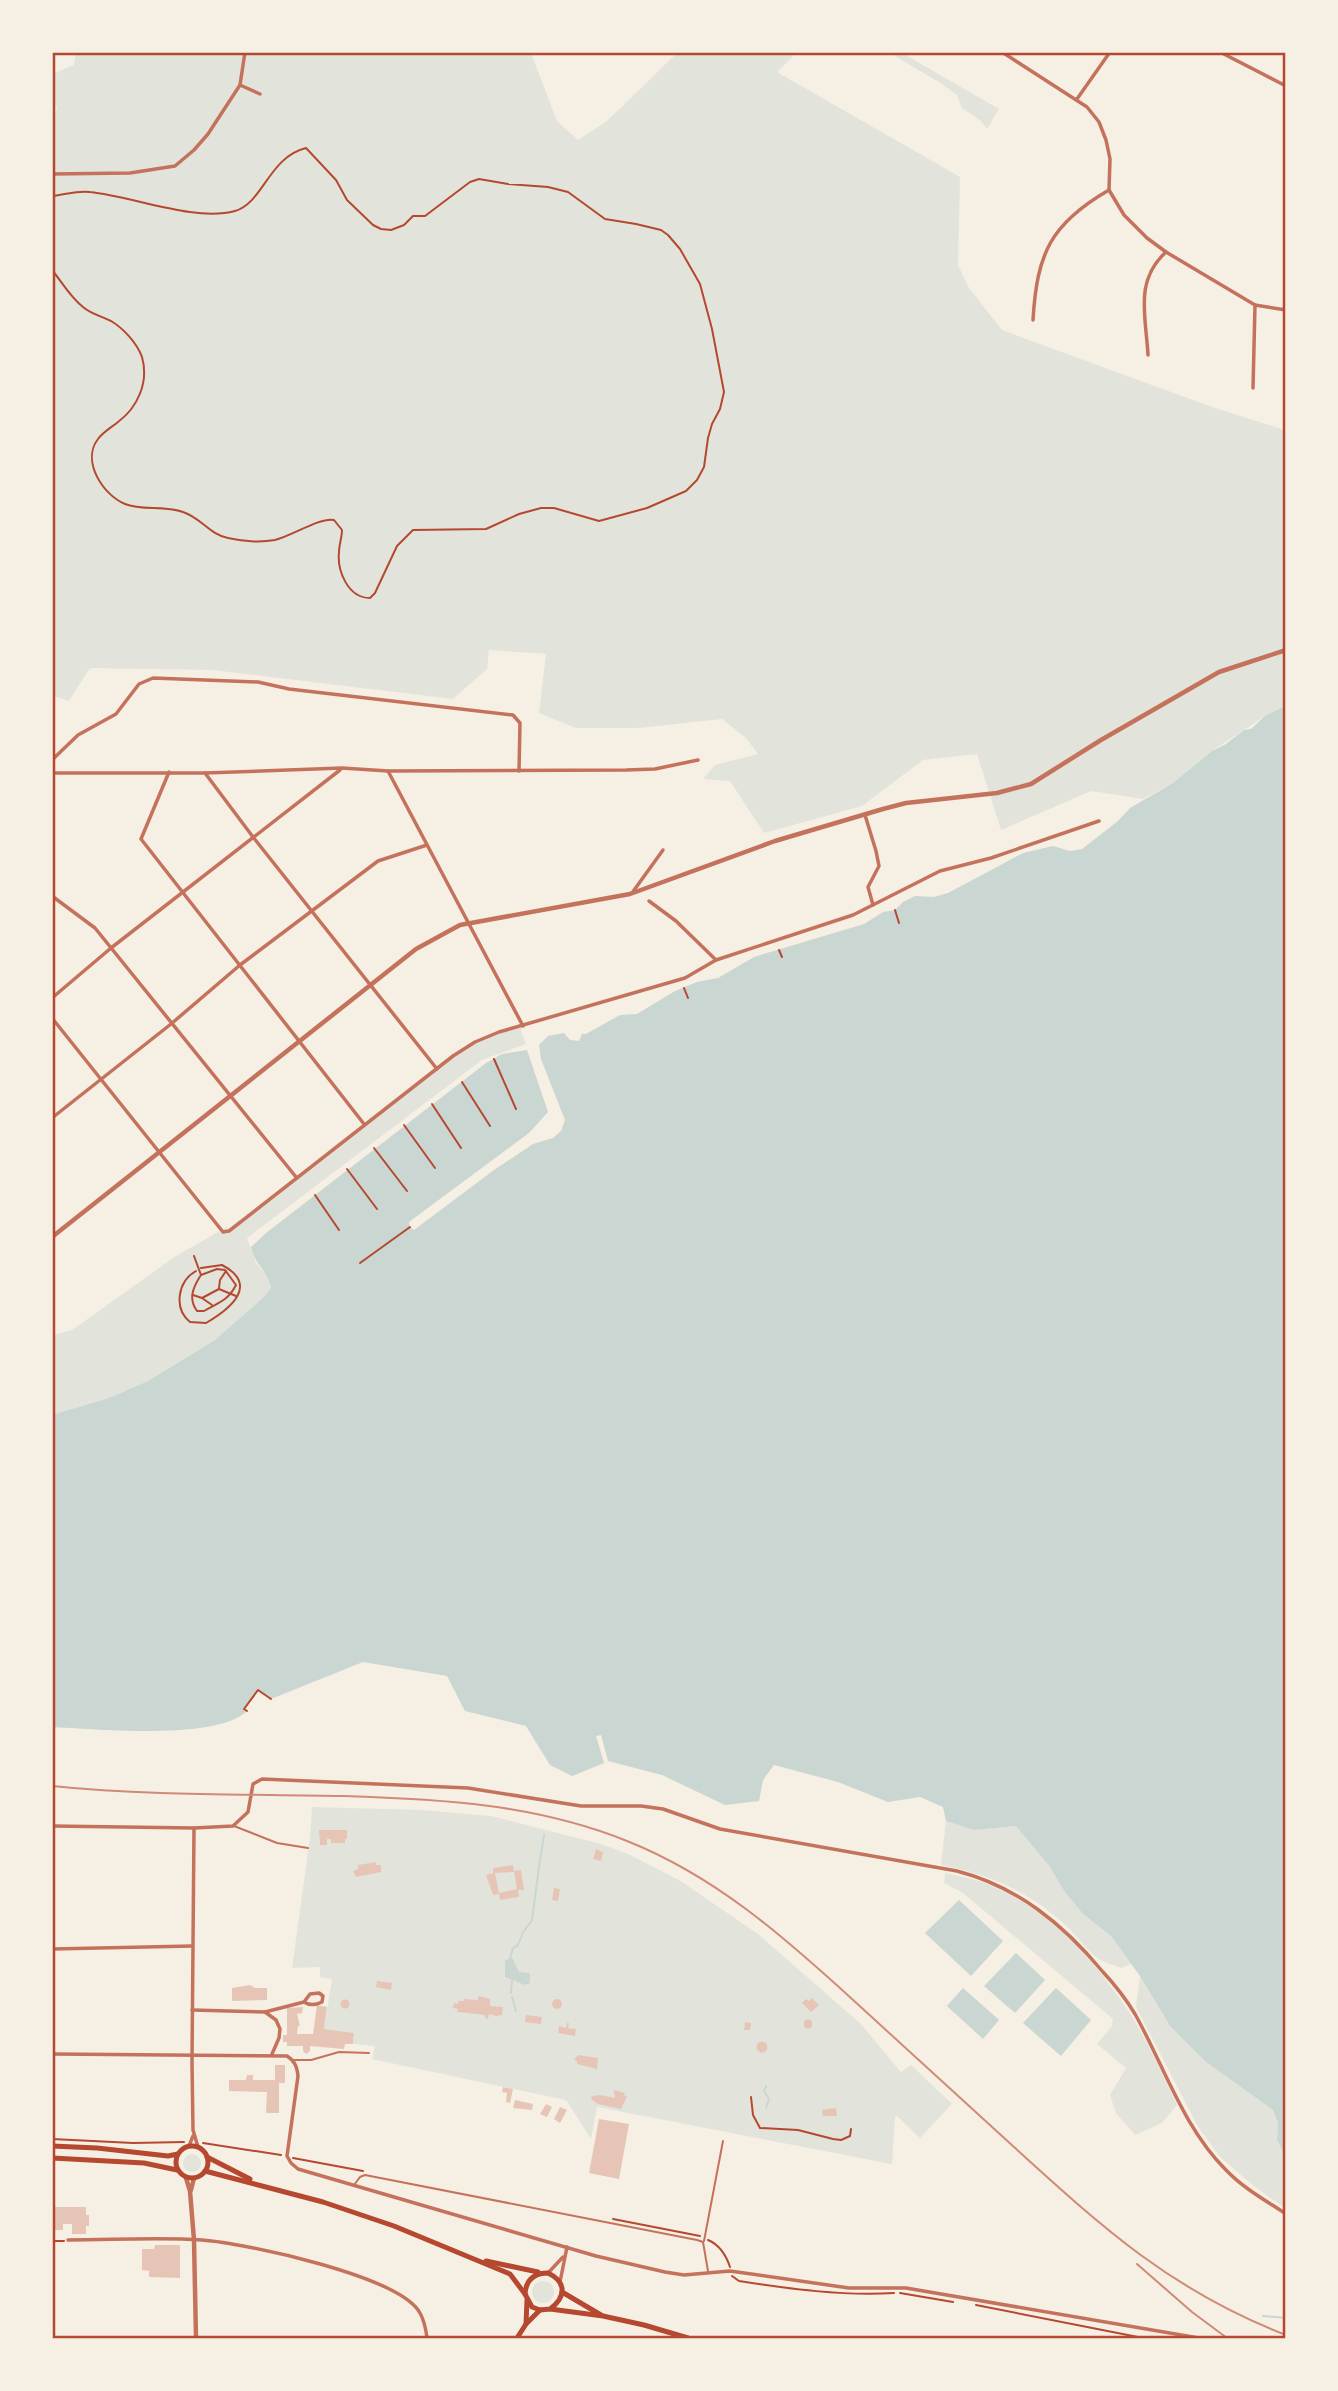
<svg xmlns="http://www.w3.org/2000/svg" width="1338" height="2391" viewBox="0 0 1338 2391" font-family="'DM Sans',sans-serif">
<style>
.green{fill:#e2e4dc}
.water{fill:#c9d6d2}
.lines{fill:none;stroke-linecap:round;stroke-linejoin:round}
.stream{stroke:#c9d6d2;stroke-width:2}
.building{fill:#e6c5b7}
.path{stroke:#b5482f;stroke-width:2}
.service{stroke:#c5725c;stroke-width:2}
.minor{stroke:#c5725c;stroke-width:3.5}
.tertiary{stroke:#c5725c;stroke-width:4.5}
.secondary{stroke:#b5482f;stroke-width:5}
.rail{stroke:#cf8b77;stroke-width:2}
.neatline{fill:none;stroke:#b5482f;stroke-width:2.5}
</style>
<rect width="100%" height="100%" fill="#f6efe4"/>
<g class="green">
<path d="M76,52L531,53L557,121L578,140L607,121L677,53H796L777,72L960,177L958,265L969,288L1002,330L1212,407L1285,430V706L1265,716L1212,751L1173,783L1143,799L1091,791L1001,830L977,754L923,760L862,806L764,833L730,781L703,779L715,765L758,754L746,738L722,719L638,728H576L539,713L546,654L489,650L487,669L453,699L213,670L90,668L69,701L53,696L52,128L57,107L53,105L52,74L74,65Z"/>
<path d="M890,53H902L999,109L987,129L981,121L962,108L957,95L942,84Z"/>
<path d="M523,1026L521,1031L526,1044L482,1060L247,1238L256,1263L270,1279L271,1288L265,1296L215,1340L148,1381L109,1398L53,1415V1335L72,1330L176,1256L227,1227L229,1230L453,1056L485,1038Z"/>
<path d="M312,1807L423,1810L491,1816L601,1844L628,1854L679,1880L758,1934L861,2024L901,2072L911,2065L952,2104L920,2138L897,2116L895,2117L892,2164L597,2107L591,2139L566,2100L372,2059L375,2046L353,2044L354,2033L324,2029L332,1979L320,1977V1967L292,1968L310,1838Z"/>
<path d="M946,1821L974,1830L1016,1826L1050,1867L1064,1891L1083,1914L1111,1936L1131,1964L1121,1968C1113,1965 1103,1962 1096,1957C1084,1947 1074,1932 1062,1922C1026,1890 988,1874 941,1865Z"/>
<path d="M945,1873C957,1876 970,1878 982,1882C1046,1905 1094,1959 1131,2015C1149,2043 1162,2075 1177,2105L1162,2123L1135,2135L1116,2113L1110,2095L1126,2068L1097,2044L1112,2026L1113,2019L963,1893L944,1883Z"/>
<path d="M1140,1976L1170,2026L1206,2062L1273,2110L1278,2123L1277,2140L1285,2156V2208L1255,2187L1220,2157L1197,2125L1136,2007Z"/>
<circle cx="192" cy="2163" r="9"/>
<circle cx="543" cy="2292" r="11"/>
</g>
<g class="water">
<path d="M1285,706V2156L1277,2140L1278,2123L1273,2110L1206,2062L1170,2026L1140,1976L1111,1936L1083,1914L1064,1891L1050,1867L1016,1826L974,1830L946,1821L943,1807L920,1797L888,1802L838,1782L774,1765L763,1780L759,1801L725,1805L662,1775L608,1761L601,1735L596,1736L604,1763L572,1776L550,1765L526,1726L465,1711L447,1676L363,1662L271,1699L258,1690L244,1709L247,1711C216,1741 95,1729 53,1727L52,1415L109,1398L148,1381L215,1340L265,1296L271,1288C269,1272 254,1264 251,1247L266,1233L486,1063L502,1054L527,1050L548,1112L529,1133L409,1222L410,1227L414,1230L494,1170L533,1144L553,1138L561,1131L565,1120L541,1059L539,1045L548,1036L564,1033L570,1040L579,1041L582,1034H586L620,1015L637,1014L675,991L697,982L718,978L754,957L864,924L883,912L895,910L903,902L915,896L934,897L948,893L1023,853L1053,846L1070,851L1082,849L1118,821L1130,808L1173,783L1212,751L1226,744L1244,730L1251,729L1265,716Z"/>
<path d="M959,1900L1003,1941L971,1976L925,1933Z"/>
<path d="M1016,1953L1045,1980L1015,2013L984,1986Z"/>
<path d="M510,1958L513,1959L519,1972L530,1973V1983L525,1985L505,1977V1961Z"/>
<path d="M963,1988L999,2020L983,2039L947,2006Z"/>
<path d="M1056,1988L1091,2020L1061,2056L1023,2023Z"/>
</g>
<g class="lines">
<g class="stream">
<path d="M538,1873L544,1835"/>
<path d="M522,1934L532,1920L538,1875"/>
<path d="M510,1958L513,1948L517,1946L522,1936"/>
<path d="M511,1993L512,1981"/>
<path d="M512,1997L516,2011"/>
<path d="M766,2086L764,2091L768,2097"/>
<path d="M766,2108L769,2099"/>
<path d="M1263,2316L1286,2318"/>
</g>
</g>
<g class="building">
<path d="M319,1830H347V1839H345V1843H331V1839H327V1845H320Z"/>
<path d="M596,1849L603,1852L601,1861L593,1859Z"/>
<path d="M376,1862V1865H381V1872L356,1877L353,1871L358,1869V1865Z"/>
<path d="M513,1865L514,1872L495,1873L499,1893L517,1889L514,1871L521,1870L524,1890H518L519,1897L500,1900L499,1894L493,1895L486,1875L493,1873V1868Z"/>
<path d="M554,1888L560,1889L558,1901L552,1900Z"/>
<path d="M377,1981L392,1983L391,1990L376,1987Z"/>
<path d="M250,1985L255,1988H267V2000L232,2001V1988Z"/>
<path d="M478,1996L490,1999V2006L503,2007L502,2015L496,2016L489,2014L488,2019L485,2018V2015L457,2012L458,2009L453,2008L454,2003L458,2004V2001H464V1999L478,2000Z"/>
<path d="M812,1998L819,2005L811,2012L802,2003L806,1999L809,2001Z"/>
<circle cx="557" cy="2004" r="5"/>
<circle cx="345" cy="2004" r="4.5"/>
<path d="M317,2005L327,2007L324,2029L354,2033L353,2044H345L344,2049L310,2046V2051L306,2054L303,2051V2046H287V2042H283V2035H287V2008L303,2007L302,2013L297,2014L300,2026H298L297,2034H313Z"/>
<path d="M526,2015L542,2017L541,2024L525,2022Z"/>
<circle cx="808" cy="2024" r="4.5"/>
<path d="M745,2022L751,2023L750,2030H744Z"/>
<path d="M567,2023H569L568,2028L576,2029L575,2036L558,2033L559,2026L566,2028Z"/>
<circle cx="762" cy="2047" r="5.5"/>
<path d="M578,2055L598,2058L597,2069L577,2064V2061L574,2060Z"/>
<path d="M275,2065H285V2083H279V2113H266L267,2092L229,2091V2080H246L247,2075H253V2080H275Z"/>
<path d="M503,2087L513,2089L510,2103L506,2102L507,2093L502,2092Z"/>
<path d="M614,2090L625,2093L624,2096H627L621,2109L598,2104L591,2099L592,2096L600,2095L615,2098Z"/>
<path d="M515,2100L533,2104L532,2110L513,2108Z"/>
<path d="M546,2104L552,2107L547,2117L540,2114Z"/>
<path d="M560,2107L567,2110L560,2123L554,2119Z"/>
<path d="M836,2108L837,2116H823L822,2110Z"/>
<path d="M599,2119L629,2124L619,2179L589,2173Z"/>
<path d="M52,2207H86V2215H89V2226H86V2234H72V2224H63V2230H52Z"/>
<path d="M155,2245H180V2278L149,2277V2271L142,2270V2249H154Z"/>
</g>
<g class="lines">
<g class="path">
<path d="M52,196C65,195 77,190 90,192C132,196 194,222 235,211C263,203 269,157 306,148L336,180L347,200L373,225L381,229L391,230L404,225L413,216H425L470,182L479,179L508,184L548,187L568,192L605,219L636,224L661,230L668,235L680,249L700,284L712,329L724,392L720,409L712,424L708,438L704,467L697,480L686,491L647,508L599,521L554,508H541L519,514L486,529L413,530L397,546L375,593L370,598C348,598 337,571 339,552C339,545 342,537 342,530L334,520C320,517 292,536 275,540C258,543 244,541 228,538C210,535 200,517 183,512C164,505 142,511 125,504C103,495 81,461 98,439C103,432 112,427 118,422C138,407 149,382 142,357C137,343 123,328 111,321C101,316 91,314 83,307C70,297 62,282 52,270"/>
<path d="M895,910L899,923"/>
<path d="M779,950L782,957"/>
<path d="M684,988L688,998"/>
<path d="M494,1059L516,1109"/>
<path d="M462,1082L490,1126"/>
<path d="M432,1104L461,1148"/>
<path d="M404,1125L435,1168"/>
<path d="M374,1148L407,1191"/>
<path d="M347,1169L377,1209"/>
<path d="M315,1195L339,1230"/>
<path d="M194,1256L201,1275C193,1287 188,1299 197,1311H204C219,1302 227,1302 236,1285L225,1270L217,1269L201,1275"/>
<path d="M360,1263L410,1227"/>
<path d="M196,1271C178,1281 173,1308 190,1322L206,1323C230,1309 260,1285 222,1265L201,1268"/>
<path d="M219,1288L220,1280L226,1271"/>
<path d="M193,1295L202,1298L212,1305"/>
<path d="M202,1298L219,1289L236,1296"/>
<path d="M247,1711L244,1709L258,1690L271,1699"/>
<path d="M751,2097L753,2115L760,2128L798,2130L833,2139L841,2140L850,2136L851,2129"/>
<path d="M52,2139L133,2143L184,2142"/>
<path d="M203,2143L281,2155"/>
<path d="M293,2158L363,2171"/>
<path d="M613,2219L700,2236"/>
<path d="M708,2240C720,2245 726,2255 730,2267"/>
<path d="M52,2241H64"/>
<path d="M732,2276L739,2281C791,2289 841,2296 894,2293"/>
<path d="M900,2293L953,2302"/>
<path d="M976,2305L1143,2338"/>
</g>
<g class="service">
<path d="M234,1826L277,1843L308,1848"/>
<path d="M294,2060H311L339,2052L369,2053"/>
<path d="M354,2185L360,2177L365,2175L697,2240L703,2242L708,2271"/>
<path d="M704,2241L723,2141"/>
</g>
<g class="minor">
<path d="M245,52L240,85L260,94"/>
<path d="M1002,52L1087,107L1099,122L1106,140L1110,159L1109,190"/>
<path d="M1220,52L1286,86"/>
<path d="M1077,99L1110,52"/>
<path d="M52,174L130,173L175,166L194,150L208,134L240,85"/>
<path d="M1109,190L1124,215L1147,238L1166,252L1255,305L1286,310"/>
<path d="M1033,320C1037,254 1050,224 1109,190"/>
<path d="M1148,355C1146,316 1134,281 1166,252"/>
<path d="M1253,388L1255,305"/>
<path d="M52,760L78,735L116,714L139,684L153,678L258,682L289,689L513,715L520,723L519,771"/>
<path d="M388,771L523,1026"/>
<path d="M169,772L141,839L364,1124"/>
<path d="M52,773H205L342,768L388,771L626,770L655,769L698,760"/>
<path d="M205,773L253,837L437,1069"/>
<path d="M865,815L876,851L879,866L868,887L873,905"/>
<path d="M632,893L663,850"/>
<path d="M52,896L95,928L296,1177"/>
<path d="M649,901L676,921L716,960"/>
<path d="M52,998L111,948L340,770"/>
<path d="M52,1018L223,1232L229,1231L453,1056L475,1042L499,1032L685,978L716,960L853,915L940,871L991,858L1099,821"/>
<path d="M52,1118L171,1024L240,965L378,861L427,845"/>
<path d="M52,1826L194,1828L233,1826L248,1812L253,1784L262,1779L468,1788L581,1806H641L663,1809L720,1829L957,1871C1018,1887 1063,1924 1103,1972C1115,1985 1126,1999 1135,2014C1164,2066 1183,2127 1226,2170C1243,2188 1265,2200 1286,2214"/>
<path d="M194,1828L192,2062L193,2130L198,2147"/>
<path d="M52,1949L192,1946"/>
<path d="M192,2010L265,2012L276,2020L280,2029L279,2038L272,2054"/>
<path d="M265,2012L304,2002C310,2006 316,2005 322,2002L323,1996L319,1993L310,1994L304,2002"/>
<path d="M52,2054L287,2056C295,2061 297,2067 298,2076L287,2156L291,2163L298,2169L596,2256L665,2272L684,2275L730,2271L849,2288H906L1199,2338"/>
<path d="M189,2146L193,2136"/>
<path d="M68,2240C112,2240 158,2237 202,2240C244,2243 400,2276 420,2313C424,2320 426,2330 427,2338"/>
<path d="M548,2273L563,2257"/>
<path d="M560,2282L567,2247"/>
</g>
<g class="tertiary">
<path d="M52,1237L416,949L460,925L630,894L775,841L883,809L906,803L997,793L1031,784L1101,740L1219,672L1286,650"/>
<path d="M186,2178L190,2191L194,2240L196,2338"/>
<path d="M191,2190L194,2178"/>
</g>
<g class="secondary">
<circle cx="192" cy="2162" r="16"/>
<path d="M52,2146L97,2148L168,2156L178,2154"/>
<path d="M207,2157L250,2179"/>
<path d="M52,2158L144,2163L177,2170"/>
<path d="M205,2171L323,2202L394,2226L510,2274L525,2294"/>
<path d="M486,2261L538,2272"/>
<path d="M562,2292L601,2315"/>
<path d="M550,2309C566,2297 567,2282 548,2273C534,2273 526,2280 525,2294L532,2307L540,2310L550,2309L603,2316L644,2325L688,2338"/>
<path d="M526,2324L527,2300"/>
<path d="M517,2338L526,2324L540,2310"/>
</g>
<g class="rail">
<path d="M52,1786C148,1796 246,1794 343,1796C441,1799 535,1804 627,1841C715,1876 783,1936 852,1999C906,2048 960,2098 1014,2147C1103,2228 1172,2291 1286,2335"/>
<path d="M1137,2264L1192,2312L1227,2338"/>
</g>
</g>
<rect width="1338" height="2391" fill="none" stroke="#f6efe4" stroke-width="108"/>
<rect x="54" y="54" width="1230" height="2283" class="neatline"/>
</svg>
